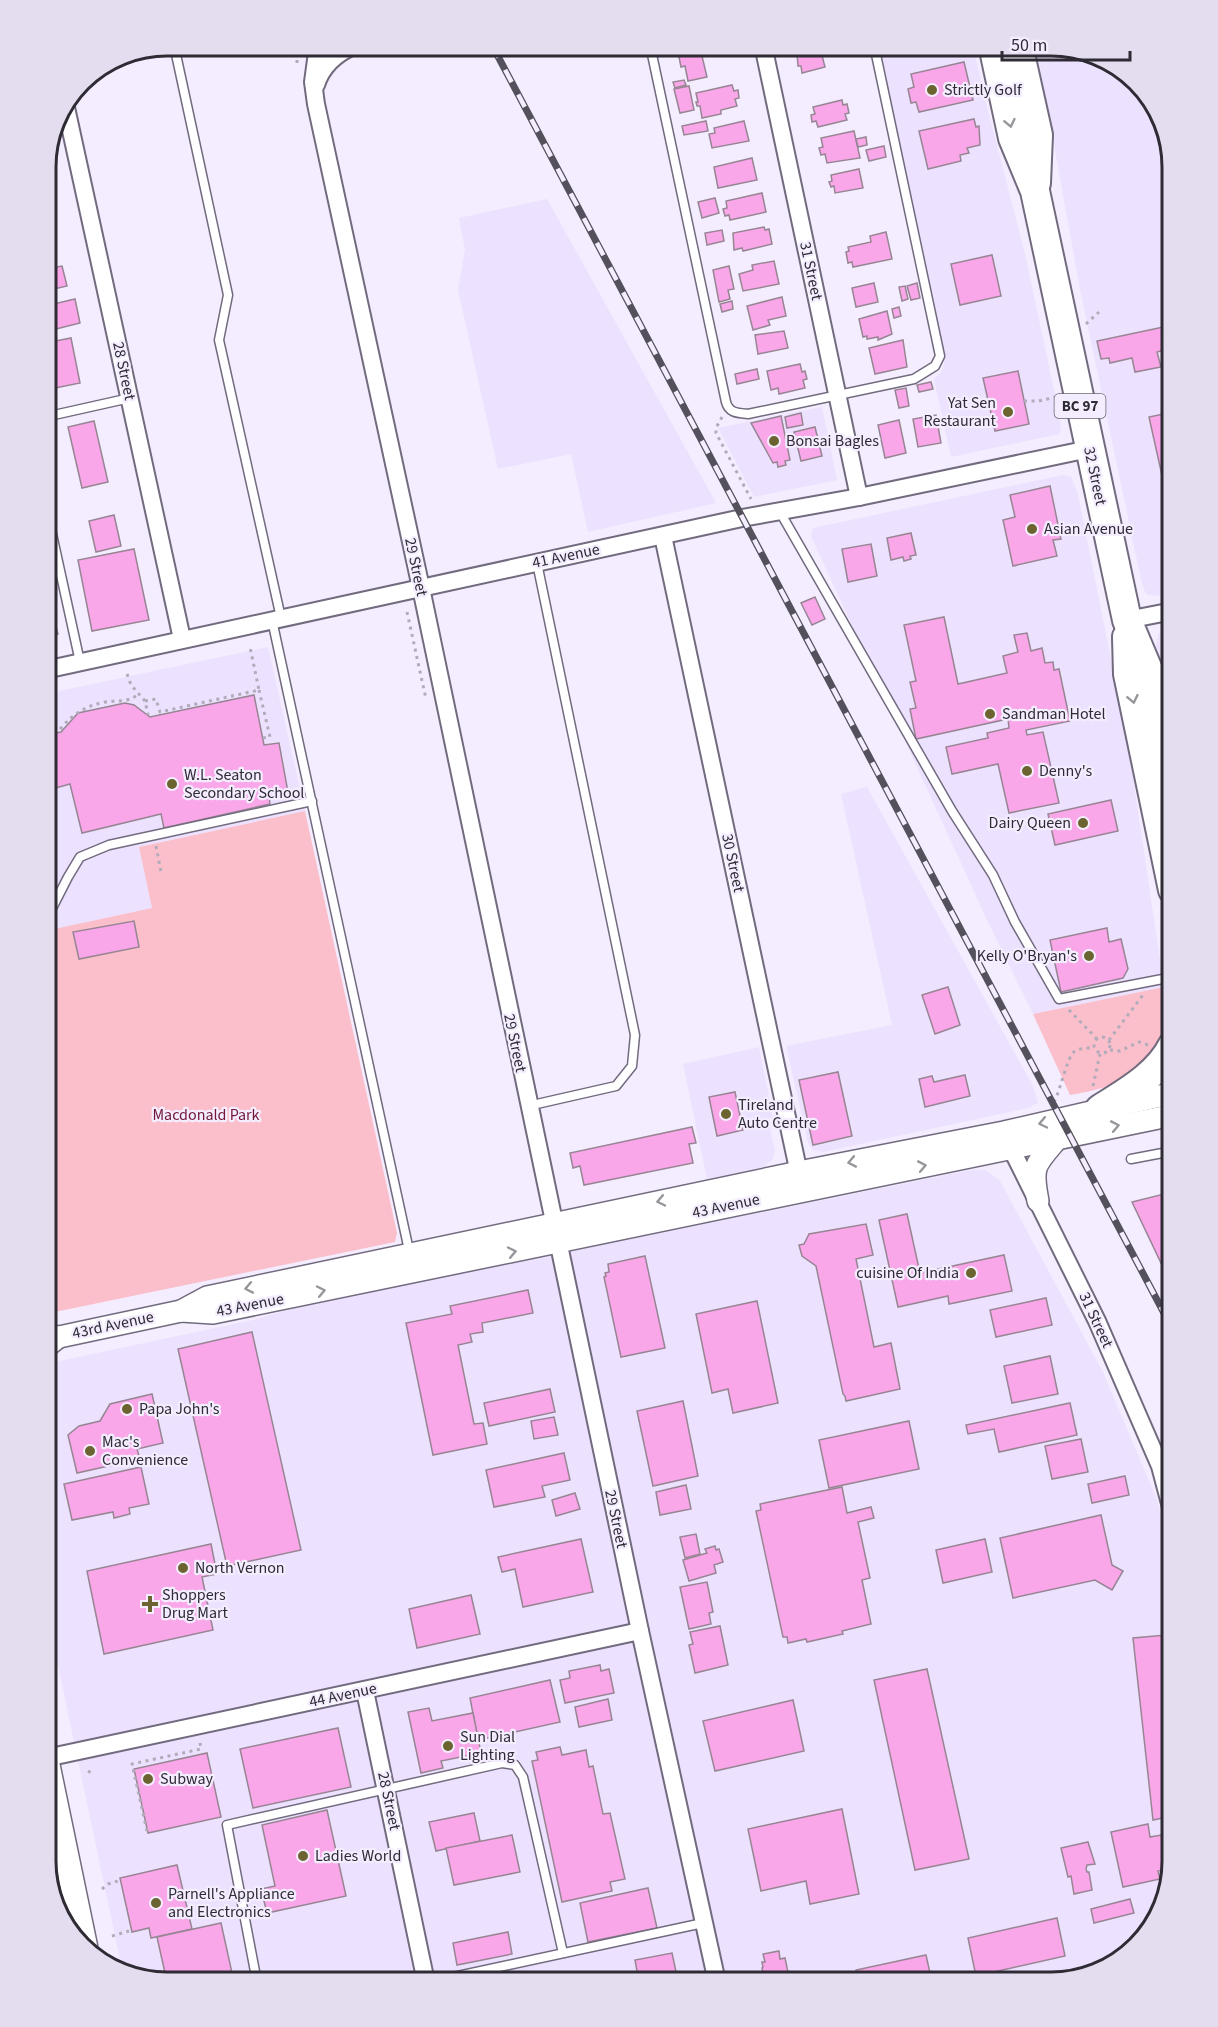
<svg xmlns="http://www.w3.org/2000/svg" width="1218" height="2027" viewBox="0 0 1218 2027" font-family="'Source Sans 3',sans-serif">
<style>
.built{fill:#ece1fe}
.green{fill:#fabfca}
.building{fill:#faa7e9;stroke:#988594;stroke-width:1.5}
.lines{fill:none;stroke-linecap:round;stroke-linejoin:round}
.service-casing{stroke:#726a7e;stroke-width:11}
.minor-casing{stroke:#726a7e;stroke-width:20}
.tertiary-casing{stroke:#726a7e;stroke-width:24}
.secondary-casing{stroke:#726a7e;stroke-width:27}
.trunk-casing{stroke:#726a7e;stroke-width:32}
.path{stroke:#b1abba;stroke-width:3;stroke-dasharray:3 4.5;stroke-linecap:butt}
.service{stroke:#fff;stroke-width:8}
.minor{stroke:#fff;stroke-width:16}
.tertiary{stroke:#fff;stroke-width:21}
.secondary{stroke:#fff;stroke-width:24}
.trunk{stroke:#fff;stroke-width:28}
.rail-casing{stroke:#55515c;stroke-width:7}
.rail{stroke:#f4edff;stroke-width:4.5;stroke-dasharray:14;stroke-linecap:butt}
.oneway{stroke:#97959a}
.poi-dot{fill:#6b6330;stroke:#f4edff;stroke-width:2}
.labels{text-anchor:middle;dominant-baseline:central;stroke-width:4.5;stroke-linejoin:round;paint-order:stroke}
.shield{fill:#f4edff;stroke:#6a6571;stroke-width:1.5}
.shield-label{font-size:15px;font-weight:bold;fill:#2f2b34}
.poi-label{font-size:16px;fill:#2f2b34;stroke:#f4edff;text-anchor:start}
.street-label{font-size:16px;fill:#2f2b34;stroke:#f4edff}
.park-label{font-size:16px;fill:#721735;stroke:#f4edff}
.rim{fill:none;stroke:#2f2b34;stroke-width:3}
</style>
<rect width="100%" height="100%" fill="#f4edff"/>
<g class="built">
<path d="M879,45H973L986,103L1025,254L1060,418L1061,428L1059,434L951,457L934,379L941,372L944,364Z"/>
<path d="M1036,45H1060L1119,66L1161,113L1173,166V593L1155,596L1146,594L1142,584L1080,289Z"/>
<path d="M547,199L716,503L588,532L571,454L498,469L458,290L465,250L459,218Z"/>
<path d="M822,407L837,480L754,497L718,428Z"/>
<path d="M1063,475L1071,477L1078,494L1128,744L1164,987L1033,1014L988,922L811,536L813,528Z"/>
<path d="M1173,624V714L1156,646L1158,635L1164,628Z"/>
<path d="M268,647L305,811L139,847L152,908L45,931V694Z"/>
<path d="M867,787L1033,1086L1038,1103L1028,1108L823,1152L813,1150L808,1143L786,1046L892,1025L841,794Z"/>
<path d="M759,1047L773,1117L768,1119L775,1151L773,1159L763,1167L707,1179L683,1064Z"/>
<path d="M971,1170H986L1000,1181L1103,1372L1157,1500L1173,1562V1861L1153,1928L1105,1970L1052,1982H159L122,1969L45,1604V1366L50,1363L253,1320L301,1306Z"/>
</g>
<g class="green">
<path d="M305,811L397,1233L395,1242L45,1314V931L152,908L139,847Z"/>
<path d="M1164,987C1165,995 1168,1003 1168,1010C1169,1043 1131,1079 1102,1088C1092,1091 1081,1093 1070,1095L1033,1014Z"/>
</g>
<g class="building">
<path d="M820,48L825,67L802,73L801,66H798L797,54Z"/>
<path d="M701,52L707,77L688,81L685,66L681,67L679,57Z"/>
<path d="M964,62L973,100L919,112L916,102L911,103L908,89L914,87L911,74Z"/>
<path d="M684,80L686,85L675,88L673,82Z"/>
<path d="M732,85L734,91L738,90L739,98L735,99L737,106L721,110V114L702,118L700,106H697L696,102H698L696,93Z"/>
<path d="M689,86L694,110L680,113L674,89Z"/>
<path d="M842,100L843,105L847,104L849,113L845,114L847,120L818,127L816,121L812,122L811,115L815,114L813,107Z"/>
<path d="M974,119L976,127L979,126L980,145L967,148L969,153L960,155L961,161L928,169L919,131Z"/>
<path d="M706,121L708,131L684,135L682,126Z"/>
<path d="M744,121L749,141L712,148L709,134L715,133L714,128Z"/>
<path d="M854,131L860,158L827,163L825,154L821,155L819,148L823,147L821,138Z"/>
<path d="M866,137L867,145L858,147L856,139Z"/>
<path d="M884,146L886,157L869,161L866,150Z"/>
<path d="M752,158L757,180L718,188L714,167Z"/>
<path d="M859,169L863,188L835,193L834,186L831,187L829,182L832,181L831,175Z"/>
<path d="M762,193L766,212L730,220L729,215L725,216L723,209L727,208L726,201Z"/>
<path d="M715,198L719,213L702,218L698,202Z"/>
<path d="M764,227L765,230L769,229L772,244L743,251L742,248L734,250L733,233Z"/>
<path d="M722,230L724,241L707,245L705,233Z"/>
<path d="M886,232L892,259L853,267L852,262L848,263L846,252L849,251L848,247L871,242L870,236Z"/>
<path d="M992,255L1001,296L960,305L951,264Z"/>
<path d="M774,261L779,284L743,291L739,274L753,270L752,265Z"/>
<path d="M62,266L67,286L45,291V269Z"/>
<path d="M729,266L734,289L728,290L730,299L719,302L713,270Z"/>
<path d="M874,283L878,302L856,307L852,288Z"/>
<path d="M917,283L920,298L911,300L907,286Z"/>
<path d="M905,286L908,299L902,301L899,287Z"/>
<path d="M782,297L786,316L768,320L770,325L753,330L747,306Z"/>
<path d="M75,299L80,323L48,331L45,306Z"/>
<path d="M732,301L733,309L722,312L720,304Z"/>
<path d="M899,307L901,316L894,318L892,309Z"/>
<path d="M887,311L892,334L878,340V337L867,339V336L863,337L859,319Z"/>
<path d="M1173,325V348L1157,352L1161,367L1135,372L1132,358L1110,363L1109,358L1101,359L1097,341Z"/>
<path d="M784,331L788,348L758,354L755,335Z"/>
<path d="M71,338L80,383L45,390V343Z"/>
<path d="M903,340L907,367L875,374L869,348Z"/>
<path d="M800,364L802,372L805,371L807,379L803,380L805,388L779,394L778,388L771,390L767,371Z"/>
<path d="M757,369L759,379L737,384L735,374Z"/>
<path d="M1018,371L1029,424L995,431L983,378Z"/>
<path d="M931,382L933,389L919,392L917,385Z"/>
<path d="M906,388L909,406L899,408L895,390Z"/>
<path d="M1173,412V497L1167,498L1149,417Z"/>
<path d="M801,413L803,425L787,428L785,417Z"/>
<path d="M936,415L941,443L918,447L913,419Z"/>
<path d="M781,416L790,460L785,461L786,465L778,467L777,462L773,463L751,423Z"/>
<path d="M899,420L906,453L885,458L878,425Z"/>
<path d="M94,421L108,482L82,488L68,427Z"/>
<path d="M815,427L822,456L801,461L794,432Z"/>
<path d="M1050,486L1061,539L1053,540L1057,556L1013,566L1003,520L1015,517L1010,495Z"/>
<path d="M114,515L121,546L96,552L89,521Z"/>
<path d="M911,533L916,555L910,556L911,559L904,561L903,557L891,560L887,538Z"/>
<path d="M871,544L877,576L848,582L842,549Z"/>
<path d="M134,549L149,620L92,631L78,560Z"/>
<path d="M815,597L825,619L812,625L801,603Z"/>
<path d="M49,601L58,634L45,638V603Z"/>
<path d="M944,617L958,684L1007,673L1003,656L1018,652L1014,635L1027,633L1031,651L1042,648L1045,663L1053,662L1054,670L1059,669L1070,721L1026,730L1027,735L1043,732L1059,803L1009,813L998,764L952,774L946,747L988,738L987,733L1009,728L1008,719L916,739L910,709L916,708L910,682L916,681L904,625Z"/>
<path d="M254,695L264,745L279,743L288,792L269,796L270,804L164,828L161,814L82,833L70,784L45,791V735L61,732L78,713L125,703L134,705L150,717Z"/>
<path d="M1111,800L1118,831L1055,845L1048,814Z"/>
<path d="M134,921L139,947L79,959L73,932Z"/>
<path d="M1107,928L1109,942L1121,939L1128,969L1123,978L1061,992L1050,940Z"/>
<path d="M948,987L960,1025L935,1034L922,995Z"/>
<path d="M838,1072L852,1136L813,1145L799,1080Z"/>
<path d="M965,1075L970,1096L925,1107L919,1079L932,1076L934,1082Z"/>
<path d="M735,1092L743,1130L717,1136L709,1097Z"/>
<path d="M692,1127L696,1143L689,1144L693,1163L584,1185L580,1166L573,1168L570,1153Z"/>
<path d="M1164,1194L1168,1200L1173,1199V1282H1170L1132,1202Z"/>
<path d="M907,1214L920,1273L1004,1255L1012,1291L949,1304L948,1296L898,1307L879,1220Z"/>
<path d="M866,1224L873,1255L856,1259L874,1347L891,1343L900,1389L846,1401L845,1396L843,1394L816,1266L802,1256L799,1245L804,1244L809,1234Z"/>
<path d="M645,1256L665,1348L621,1357L604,1277L606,1276L605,1273L609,1272L608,1264Z"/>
<path d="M528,1290L533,1313L482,1323L483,1332L470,1334L472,1342L458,1345L474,1424L483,1423L487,1444L433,1455L406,1323L452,1314L450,1306Z"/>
<path d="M1046,1298L1052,1325L996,1337L990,1310Z"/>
<path d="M757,1301L778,1403L733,1413L728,1389L712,1393L696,1314Z"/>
<path d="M252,1332L301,1550L227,1566L178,1349Z"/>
<path d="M1050,1356L1058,1394L1012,1403L1004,1366Z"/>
<path d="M550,1389L555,1412L489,1426L484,1403Z"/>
<path d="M152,1394L163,1443L137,1449L140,1459L77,1473L68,1435L79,1426L100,1421L110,1404Z"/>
<path d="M683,1401L698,1476L653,1486L637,1411Z"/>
<path d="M1070,1403L1077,1435L999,1452L994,1429L968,1434L966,1425Z"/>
<path d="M554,1417L558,1435L534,1439L531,1421Z"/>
<path d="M909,1421L919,1469L829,1488L819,1440Z"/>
<path d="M1081,1439L1088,1472L1052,1479L1045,1446Z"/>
<path d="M564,1453L570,1480L542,1486L545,1497L494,1507L486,1470Z"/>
<path d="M141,1467L149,1504L129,1508L130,1514L114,1518L113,1512L72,1520L64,1484Z"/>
<path d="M1125,1476L1129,1495L1092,1503L1088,1484Z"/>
<path d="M686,1485L691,1509L660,1515L656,1492Z"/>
<path d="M842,1487L847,1513L871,1507L874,1518L858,1522L870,1578L862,1580L871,1624L842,1631L843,1634L807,1642L806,1639L788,1643L787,1637H783L756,1511L761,1510L760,1504Z"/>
<path d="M575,1493L580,1509L556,1516L552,1500Z"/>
<path d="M1101,1515L1112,1565L1123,1571L1112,1590L1095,1580L1013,1598L1000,1538Z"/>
<path d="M696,1534L700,1554L685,1558L680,1537Z"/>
<path d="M581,1539L593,1592L523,1607L515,1569L502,1572L498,1557Z"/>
<path d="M985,1539L992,1572L943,1583L936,1550Z"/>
<path d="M211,1544L217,1574L202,1577L213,1630L104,1654L87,1571Z"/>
<path d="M715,1546L716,1550L719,1549L723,1562L714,1565L716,1573L689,1581L683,1560L707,1553L705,1549Z"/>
<path d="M707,1582L713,1612L709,1613L711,1624L689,1629L680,1587Z"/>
<path d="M471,1595L480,1634L417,1648L409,1609Z"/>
<path d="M720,1626L728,1665L695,1673L689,1645L693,1644L690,1632Z"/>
<path d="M1166,1635L1173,1695V1816L1153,1820L1133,1638Z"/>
<path d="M600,1665L601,1671L609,1669L614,1693L565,1703L560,1680L570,1678L569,1671Z"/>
<path d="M927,1669L969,1859L915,1870L874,1680Z"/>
<path d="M550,1680L560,1722L478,1740L470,1698Z"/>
<path d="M608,1699L612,1720L579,1727L575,1707Z"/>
<path d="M793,1700L804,1751L715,1771L703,1721Z"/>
<path d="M429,1708L432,1721L473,1713L481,1753L441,1761L443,1768L421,1773L408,1712Z"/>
<path d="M338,1728L351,1787L253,1808L240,1749Z"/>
<path d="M560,1747L562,1755L586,1750L589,1767L593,1766L603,1814L610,1813L625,1879L610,1882L612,1891L562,1902L532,1761L538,1760L536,1752Z"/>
<path d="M207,1753L221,1817L148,1833L134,1769Z"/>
<path d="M842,1809L859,1894L810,1904L806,1881L761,1891L748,1829Z"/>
<path d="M327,1810L346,1896L267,1913L261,1889L275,1886L262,1825Z"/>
<path d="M474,1813L480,1841L436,1851L429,1822Z"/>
<path d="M1148,1824L1150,1837L1161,1835L1169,1869L1158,1871L1160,1879L1123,1887L1111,1832Z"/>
<path d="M512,1835L520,1872L454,1885L446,1848Z"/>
<path d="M1088,1842L1095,1864L1087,1865L1086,1869L1087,1872H1089L1092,1890L1074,1894L1071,1876L1068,1877L1061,1848Z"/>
<path d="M177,1865L192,1929L151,1938L149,1928L132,1932L120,1878Z"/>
<path d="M648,1888L657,1928L588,1942L580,1903Z"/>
<path d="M1130,1899L1134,1913L1094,1923L1091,1909Z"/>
<path d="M1057,1918L1065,1956L976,1976L968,1938Z"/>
<path d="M221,1923L234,1982H167L157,1937Z"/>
<path d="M508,1932L512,1954L457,1965L453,1943Z"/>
<path d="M779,1951L780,1959L785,1958L790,1982H765L762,1968L763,1967L762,1962H765L763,1954Z"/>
<path d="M672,1953L678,1981L639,1982L635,1960Z"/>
<path d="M926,1955L932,1982H859L856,1970Z"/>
</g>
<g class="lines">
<g class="service-casing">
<g id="service">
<path d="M174,45L228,295L219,340L281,618"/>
<path d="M650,45L726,402C729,413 737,413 748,414L914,379L935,366L940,356L874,45"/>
<path d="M45,417L130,398"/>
<path d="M45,502L80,662"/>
<path d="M780,512L952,811L993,875L1015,922L1059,999L1173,977"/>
<path d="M272,620L410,1255"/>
<path d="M45,922L68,877L80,857L109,845L312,801"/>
<path d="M528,1106L616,1086L632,1066L635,1035L537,563"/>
<path d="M1131,1159L1173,1151"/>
<path d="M257,1982L227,1825L502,1763L515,1765L523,1777L563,1953"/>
<path d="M430,1982L703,1923"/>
</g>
</g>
<g class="minor-casing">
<g id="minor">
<path d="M318,45L313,82L316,104L421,588L640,1631L717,1982"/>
<path d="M763,45L859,497"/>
<path d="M316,85C322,65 337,53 355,45"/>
<path d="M65,103L182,639"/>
<path d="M663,536L801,1183"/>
<path d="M1127,620L1173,611"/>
<path d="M45,670L742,518L859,497L1089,449"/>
<path d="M1006,1138L1097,1321L1160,1466L1173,1515"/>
<path d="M365,1691L426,1982"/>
<path d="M46,1758L640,1631"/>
</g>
</g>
<g class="tertiary-casing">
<g id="tertiary">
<path d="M341,45H355"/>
<path d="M1038,1201C1031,1165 1035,1165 1058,1138"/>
<path d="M181,1311L213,1313C533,1249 852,1179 1173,1115"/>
<path d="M45,1340L181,1311L207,1297L799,1172L1004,1132L1173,1093"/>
</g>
</g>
<g class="secondary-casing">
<g id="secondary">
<path d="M45,1346L55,1338"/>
<path d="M45,1753L85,1946"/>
</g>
</g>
<g class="trunk-casing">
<g id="trunk">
<path d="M993,45L1013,138L1035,191L1127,620L1148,670L1173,785"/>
<path d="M1018,45L1038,135L1036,183"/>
<path d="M1127,637L1128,674L1173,890"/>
<path d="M1100,1109C1127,1092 1158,1075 1173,1045"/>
</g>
</g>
<g class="path">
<path d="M297,45V64"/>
<path d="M1086,324L1099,312"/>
<path d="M1024,401H1039L1056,397"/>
<path d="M722,417L716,428V433L751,499"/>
<path d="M407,612L426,699"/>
<path d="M127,674L131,685L145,701L148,715"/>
<path d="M259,690L270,737L263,738"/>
<path d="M145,701L156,699L160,712L259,690L250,647"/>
<path d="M60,729C73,714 85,706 105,702C117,700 129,703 138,694"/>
<path d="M156,846L161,872"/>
<path d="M1069,1010L1097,1039"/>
<circle cx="1102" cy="1045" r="8"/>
<path d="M1109,1040L1143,995"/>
<path d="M1110,1050L1120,1051L1139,1042L1148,1045"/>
<path d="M1093,1086L1100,1054"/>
<path d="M1054,1102C1061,1089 1067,1056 1075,1051C1080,1048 1088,1048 1094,1048"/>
<path d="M88,1771L93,1774"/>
<path d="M147,1831L132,1764L201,1749L200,1743"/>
<path d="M102,1889L108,1884L118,1881"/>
<path d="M112,1936L129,1931"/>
</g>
<use href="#service" class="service"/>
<use href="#minor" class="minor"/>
<use href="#tertiary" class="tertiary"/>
<use href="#secondary" class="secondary"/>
<use href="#trunk" class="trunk"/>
<g class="rail-casing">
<path id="rail" d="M492,45L1173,1330"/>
</g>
<use href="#rail" class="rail"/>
</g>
<defs><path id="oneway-chevron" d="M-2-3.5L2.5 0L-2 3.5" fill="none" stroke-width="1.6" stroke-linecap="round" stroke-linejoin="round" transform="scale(1.5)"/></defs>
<g class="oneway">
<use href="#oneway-chevron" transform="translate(1010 123) rotate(78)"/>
<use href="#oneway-chevron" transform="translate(1133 699) rotate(78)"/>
<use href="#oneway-chevron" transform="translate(1043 1123) rotate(168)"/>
<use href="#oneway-chevron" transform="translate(1115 1126) rotate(-11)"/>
<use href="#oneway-chevron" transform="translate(852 1162) rotate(169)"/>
<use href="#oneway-chevron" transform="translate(922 1166) rotate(-11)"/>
<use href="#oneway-chevron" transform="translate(661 1201) rotate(168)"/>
<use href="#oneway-chevron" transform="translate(512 1252) rotate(-12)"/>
<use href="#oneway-chevron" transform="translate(249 1288) rotate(169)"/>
<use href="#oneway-chevron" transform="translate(321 1291) rotate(-12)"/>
</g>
<g class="poi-dot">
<circle cx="932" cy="90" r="6"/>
<circle cx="1008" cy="412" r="6"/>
<circle cx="774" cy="441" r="6"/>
<circle cx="1032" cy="529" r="6"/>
<circle cx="990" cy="714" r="6"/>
<circle cx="1027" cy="771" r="6"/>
<circle cx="172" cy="784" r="6"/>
<circle cx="1083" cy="823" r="6"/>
<circle cx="1089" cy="956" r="6"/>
<circle cx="726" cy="1114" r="6"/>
<circle cx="971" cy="1273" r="6"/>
<circle cx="127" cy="1409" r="6"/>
<circle cx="90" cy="1451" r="6"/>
<circle cx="183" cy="1568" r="6"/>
<path d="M147 1595h6v6h6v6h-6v6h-6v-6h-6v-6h6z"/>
<circle cx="448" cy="1746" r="6"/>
<circle cx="148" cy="1779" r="6"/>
<circle cx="303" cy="1856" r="6"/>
<circle cx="156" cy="1903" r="6"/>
</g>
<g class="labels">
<rect class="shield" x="1054.5" y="394" width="51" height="24" rx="4.5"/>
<g class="shield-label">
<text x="1080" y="406">BC 97</text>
</g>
<g class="poi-label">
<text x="944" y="90">Strictly Golf</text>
<text x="996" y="403" text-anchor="end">Yat Sen<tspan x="996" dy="18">Restaurant</tspan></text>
<text x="786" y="441">Bonsai Bagles</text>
<text x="1044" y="529">Asian Avenue</text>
<text x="1002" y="714">Sandman Hotel</text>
<text x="1039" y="771">Denny's</text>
<text x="184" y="775">W.L. Seaton<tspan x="184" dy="18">Secondary School</tspan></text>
<text x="1071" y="823" text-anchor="end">Dairy Queen</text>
<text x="1077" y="956" text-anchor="end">Kelly O'Bryan's</text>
<text x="738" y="1105">Tireland<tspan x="738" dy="18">Auto Centre</tspan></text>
<text x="959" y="1273" text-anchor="end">cuisine Of India</text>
<text x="139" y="1409">Papa John's</text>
<text x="102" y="1442">Mac's<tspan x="102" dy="18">Convenience</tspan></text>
<text x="195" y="1568">North Vernon</text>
<text x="162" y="1595">Shoppers<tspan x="162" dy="18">Drug Mart</tspan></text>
<text x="460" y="1737">Sun Dial<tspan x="460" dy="18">Lighting</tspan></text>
<text x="160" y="1779">Subway</text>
<text x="315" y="1856">Ladies World</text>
<text x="168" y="1894">Parnell's Appliance<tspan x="168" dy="18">and Electronics</tspan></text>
</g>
<g class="street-label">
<text transform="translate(811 271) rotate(78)">31 Street</text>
<text transform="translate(124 371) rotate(78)">28 Street</text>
<text transform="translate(1095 476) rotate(78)">32 Street</text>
<text transform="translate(566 556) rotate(-12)">41 Avenue</text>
<text transform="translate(416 567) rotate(78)">29 Street</text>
<text transform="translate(733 863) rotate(78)">30 Street</text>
<text transform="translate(515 1043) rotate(78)">29 Street</text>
<text transform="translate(726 1206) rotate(-12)">43 Avenue</text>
<text transform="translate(250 1305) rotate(-11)">43 Avenue</text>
<text transform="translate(1096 1320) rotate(65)">31 Street</text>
<text transform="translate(113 1325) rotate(-12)">43rd Avenue</text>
<text transform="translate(616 1519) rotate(78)">29 Street</text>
<text transform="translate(343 1695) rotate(-12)">44 Avenue</text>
<text transform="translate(389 1801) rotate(78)">28 Street</text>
</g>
<g class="park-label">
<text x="206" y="1115">Macdonald Park</text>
</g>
</g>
<path d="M0 0H1218V2027H0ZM167 56H1051A111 111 0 0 1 1162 167V1861A111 111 0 0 1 1051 1972H167A111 111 0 0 1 56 1861V167A111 111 0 0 1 167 56Z" fill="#e4ddef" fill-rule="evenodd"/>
<path class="rim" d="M167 56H1051A111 111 0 0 1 1162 167V1861A111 111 0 0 1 1051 1972H167A111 111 0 0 1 56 1861V167A111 111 0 0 1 167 56Z"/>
<path d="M1002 51v9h128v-9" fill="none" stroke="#2f2b34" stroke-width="3"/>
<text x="1011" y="51" font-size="18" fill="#2f2b34" stroke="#f4edff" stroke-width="4.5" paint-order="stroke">50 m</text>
</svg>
